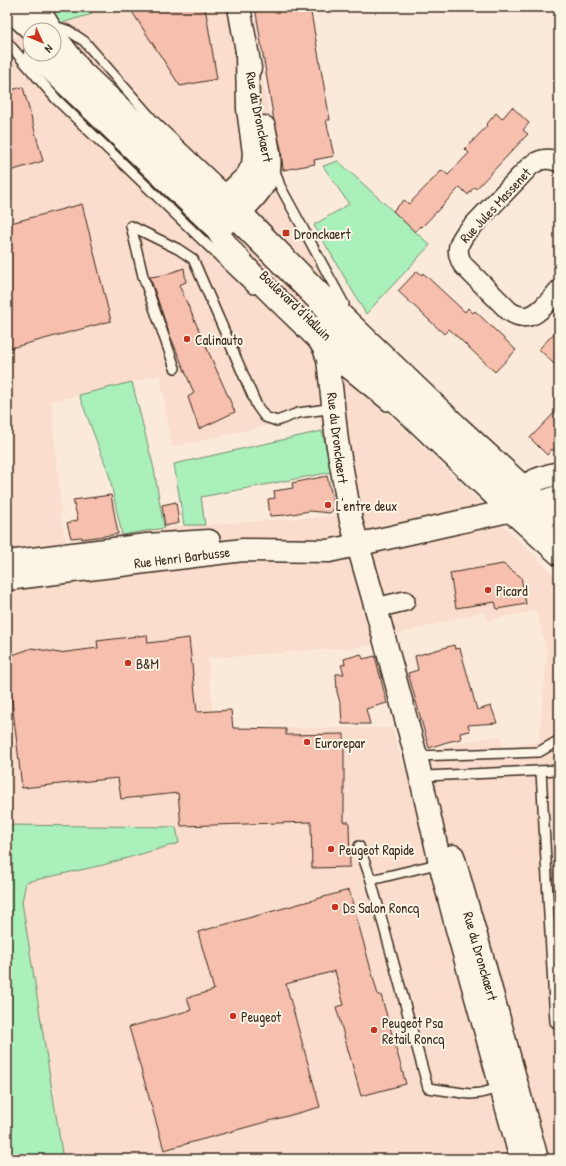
<svg xmlns="http://www.w3.org/2000/svg" width="566" height="1166" viewBox="0 0 566 1166" font-family="'Patrick Hand',sans-serif">
<style>
.built{fill:#faddcc;fill-rule:evenodd}
.green{fill:#aaf0bb;stroke:#728d6c}
.building{fill:#f7bfad;stroke:#3b2a1e}
.lines{fill:none;stroke-linecap:round;stroke-linejoin:round}
.lane-casing{stroke:#3b2a1e;stroke-width:12}
.street-casing{stroke:#3b2a1e;stroke-width:22}
.secondary-casing{stroke:#3b2a1e;stroke-width:25}
.highway-casing{stroke:#3b2a1e;stroke-width:25}
.lane{stroke:#fcf5e5;stroke-width:9}
.street{stroke:#fcf5e5;stroke-width:19}
.secondary{stroke:#fcf5e5;stroke-width:22}
.highway{stroke:#fcf5e5;stroke-width:22}
.poi-dot{fill:#c8321e;stroke:#fcf5e5;stroke-width:1.5}
.labels{text-anchor:middle;dominant-baseline:central;stroke-width:4;stroke-linejoin:round;paint-order:stroke}
.street-label{font-size:14px;fill:#3b2a1e;stroke:#fcf5e5}
.poi-label{font-size:14px;fill:#3b2a1e;stroke:#fcf5e5;text-anchor:start}
</style>
<rect width="100%" height="100%" fill="#fbeada"/>
<filter id="ink" filterUnits="userSpaceOnUse"><feTurbulence type="fractalNoise" baseFrequency=".025" numOctaves="2"/><feDisplacementMap in="SourceGraphic" scale="8" xChannelSelector="R" yChannelSelector="G"/><feConvolveMatrix kernelMatrix="1 2 1 2 8 2 1 2 1" color-interpolation-filters="sRGB"/></filter>
<g filter="url(#ink)">
<path class="built" d="M86,7H249L288,214L358,315L313,353L362,392L422,445L559,580V1159H63L22,902L26,882L103,865L179,843L176,827L7,825V39L30,32V54H54V30H38L92,15ZM160,375L172,447L319,414L339,504L332,516L202,525H184L122,535L66,542L60,513L61,509L51,401L79,395ZM485,611L486,620L536,611L547,652L539,742L503,747L501,736L467,741L429,750L403,768L392,728H214L208,658L360,647L374,644L393,636L409,631Z"/>
<g class="green">
<path d="M50,7H86L92,14L61,23Z"/>
<path d="M338,161L430,245L366,314L314,225L349,204L323,166Z"/>
<path d="M132,382L154,469L164,528L122,535L109,474L79,395Z"/>
<path d="M322,431L332,472L201,497L205,525H184L174,464Z"/>
<path d="M7,825L176,827L179,843L103,865L26,882L22,902L63,1159H7Z"/>
</g>
<g class="building">
<path d="M129,7H205L217,79L180,86Z"/>
<path d="M255,7H310L330,120H326L334,156L314,160L315,164L283,170L281,149L274,121Z"/>
<path d="M23,87L43,161L7,172V91Z"/>
<path d="M512,107L529,123L523,130L528,134L476,189L474,187L468,195L460,187L422,227L420,226L415,232L393,211L404,200L409,204L442,170L448,175L469,153L465,149L487,126L486,125L496,113L502,119Z"/>
<path d="M82,204L111,321L7,349V224Z"/>
<path d="M184,268L186,282L179,285L235,412L199,429L188,397L194,393L169,333L150,277L164,275Z"/>
<path d="M417,271L422,275L423,273L465,312L468,308L473,313L475,311L516,350L495,372L449,329L444,334L398,291Z"/>
<path d="M559,328V369L539,349Z"/>
<path d="M559,408V456L552,449L547,455L530,438Z"/>
<path d="M327,476L335,508L330,513L310,511L286,515L270,516L268,499L275,498L274,491L293,488L292,483Z"/>
<path d="M111,495L118,534L82,539V537L71,538L67,523L78,520L73,500Z"/>
<path d="M176,502L179,523L165,526L162,505Z"/>
<path d="M503,564L521,577L526,604L497,609L495,602L456,608L450,573Z"/>
<path d="M147,635L148,643L189,638L197,712L231,710L233,728L286,729V735L344,734V822H349L350,867L312,868L311,822L181,826L178,793L121,799L118,778L22,788L7,657L32,648L59,653L98,648L97,641Z"/>
<path d="M454,645L455,649L460,648L477,710L491,706L497,723L468,725L470,731L460,733L461,739L447,742L429,748L408,673L418,670L415,656Z"/>
<path d="M361,654L363,659L375,656L387,703L366,709L370,724H342L341,706L337,692L336,674H344L341,665L345,664L344,659Z"/>
<path d="M349,890L378,995H381L406,1084L361,1096L336,1007L344,1005L335,971L286,984L320,1107L164,1150L129,1027L191,1010L187,998L214,990L198,932Z"/>
</g>
<g class="lines">
<g class="lane-casing">
<g id="lane">
<path d="M52,25L69,31L84,41L153,120L230,193"/>
<path d="M7,42L57,100L253,289"/>
<path d="M274,168L280,186L344,304"/>
<path d="M245,208L335,300L461,421L559,511"/>
<path d="M131,226L178,249L193,259L257,406L265,417L277,421L298,413L334,408"/>
<path d="M131,226L143,276L175,368"/>
<path d="M331,361L387,406"/>
<path d="M416,756L539,752L556,742L559,741"/>
<path d="M541,771L555,1022L559,1025"/>
<path d="M425,776L559,770"/>
<path d="M359,846L371,880"/>
<path d="M441,863L371,880L428,1088L470,1094L481,1093L503,1087"/>
</g>
</g>
<g class="street-casing">
<g id="street">
<path d="M559,162C547,157 540,159 530,166L465,234C457,245 456,253 463,265L509,311C532,327 545,305 559,290"/>
<path d="M376,608L405,601"/>
</g>
</g>
<g class="secondary-casing">
<g id="secondary">
<path d="M7,7L32,30"/>
<path d="M239,7L250,68"/>
<path d="M247,53L248,109L254,153L253,165L247,176C236,188 215,202 214,219C212,242 299,319 319,340L324,348L328,359L337,441L351,521L376,608L416,756L440,863L457,929L521,1159"/>
<path d="M35,54L220,232"/>
<path d="M66,58L81,71L221,203L377,359L482,458L559,527"/>
<path d="M223,224C232,221 240,212 247,205C275,176 272,165 264,127"/>
<path d="M318,327L510,510L559,554"/>
<path d="M510,502C518,484 542,477 559,473"/>
<path d="M7,562L147,545L209,541"/>
<path d="M7,579L243,550L329,551L535,505L559,496"/>
<path d="M453,856L484,964L537,1159"/>
</g>
</g>
<g class="highway-casing">
<g id="highway">
<path d="M37,7L51,30"/>
<path d="M54,35L81,71"/>
</g>
</g>
<use href="#lane" class="lane"/>
<use href="#street" class="street"/>
<use href="#secondary" class="secondary"/>
<use href="#highway" class="highway"/>
</g>
</g>
<g class="poi-dot">
<rect x="282" y="229" width="8" height="8" rx="2"/>
<circle cx="187" cy="339" r="4"/>
<circle cx="328" cy="505" r="4"/>
<circle cx="488" cy="590" r="4"/>
<circle cx="128" cy="663" r="4"/>
<circle cx="307" cy="742" r="4"/>
<circle cx="331" cy="849" r="4"/>
<circle cx="335" cy="907" r="4"/>
<circle cx="233" cy="1016" r="4"/>
<circle cx="374" cy="1030" r="4"/>
</g>
<g class="labels">
<g class="street-label">
<text transform="translate(260 117) rotate(79)">Rue du Dronckaert</text>
<text transform="translate(495 205) rotate(-47)">Rue Jules Massenet</text>
<text transform="translate(296 305) rotate(44)">Boulevard d'Halluin</text>
<text transform="translate(338 438) rotate(83)">Rue du Dronckaert</text>
<text transform="translate(182 557) rotate(-7)">Rue Henri Barbusse</text>
<text transform="translate(481 956) rotate(74)">Rue du Dronckaert</text>
</g>
<g class="poi-label">
<text x="294" y="233">Dronckaert</text>
<text x="195" y="339">Calinauto</text>
<text x="336" y="505">L'entre deux</text>
<text x="496" y="590">Picard</text>
<text x="136" y="663">B&amp;M</text>
<text x="315" y="742">Eurorepar</text>
<text x="339" y="849">Peugeot Rapide</text>
<text x="343" y="907">Ds Salon Roncq</text>
<text x="241" y="1016">Peugeot</text>
<text x="382" y="1022">Peugeot Psa<tspan x="382" dy="16">Retail Roncq</tspan></text>
</g>
</g>
<rect width="566" height="1166" fill="none" stroke="#fcf5e5" stroke-width="24"/>
<rect x="12" y="12" width="542" height="1142" fill="none" stroke="#3b2a1e" stroke-width="1.5" filter="url(#ink)"/>
<g transform="translate(42 42) rotate(134)"><circle r="19" fill="#fcf5e5" stroke="#afa495"/>
<path d="M0-3L7 15L0 10L-7 15Z" fill="#c8321e"/>
<text y="-6" font-size="11" font-weight="bold" text-anchor="middle" fill="#3b2a1e">N</text>
</g>
</svg>
